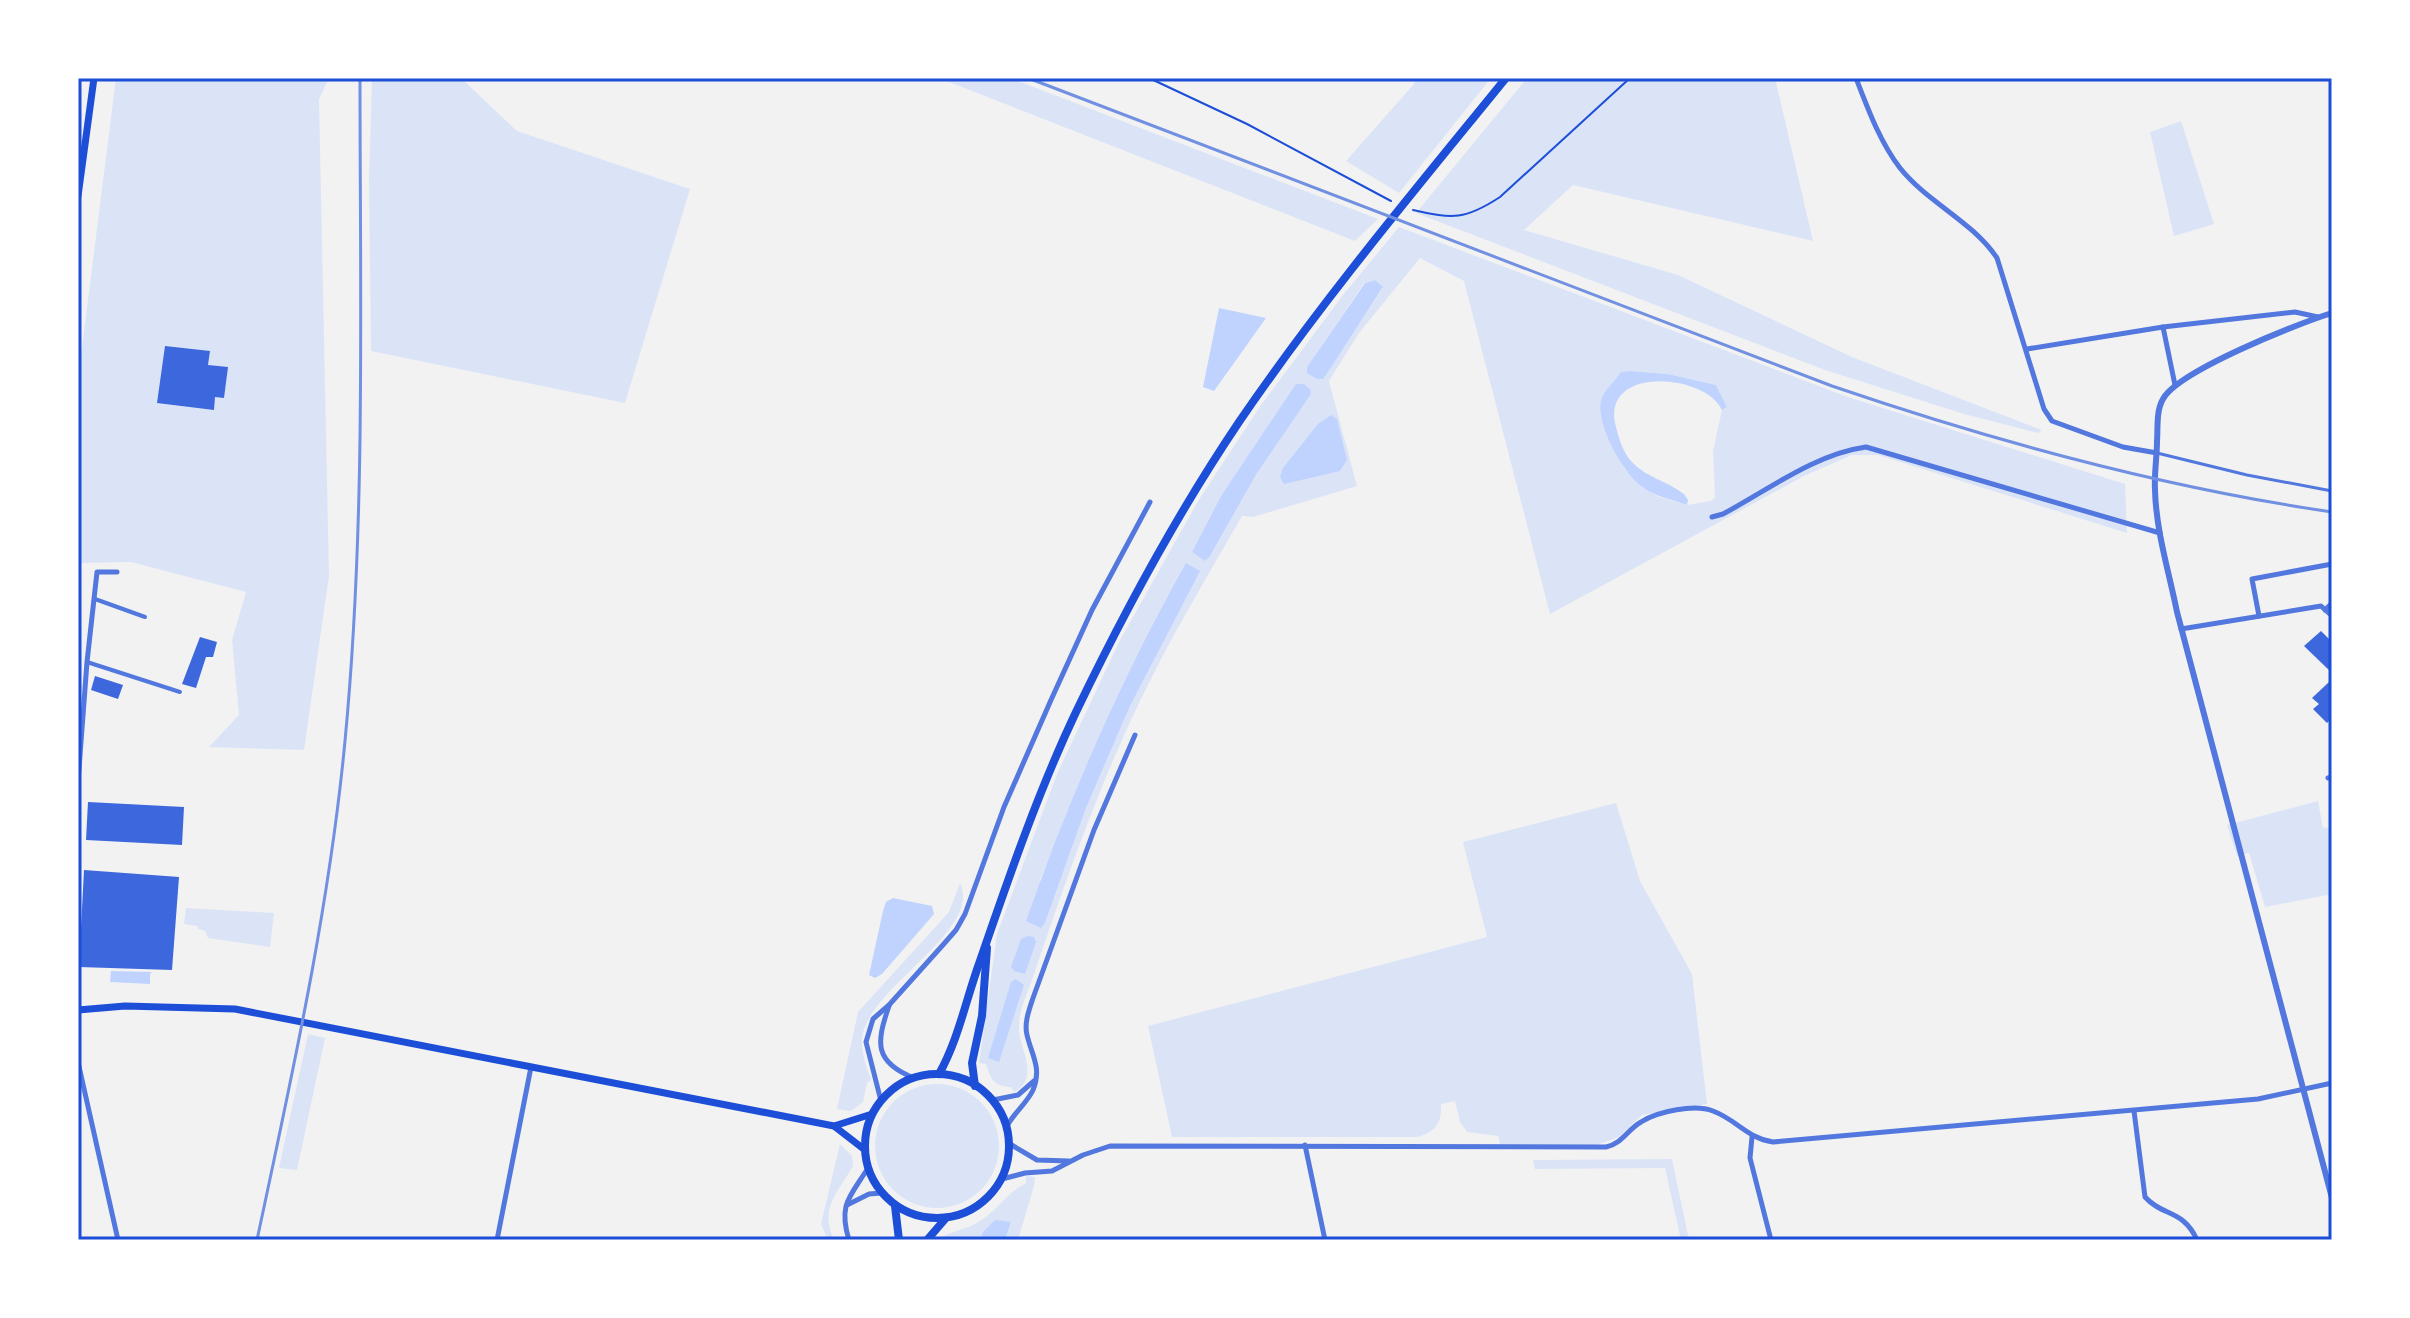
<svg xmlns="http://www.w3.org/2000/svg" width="2410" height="1318" viewBox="0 0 2410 1318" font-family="Ubuntu,sans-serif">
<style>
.green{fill:#dbe4f7;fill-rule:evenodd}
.water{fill:#bfd3fe}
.building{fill:#3d67dc}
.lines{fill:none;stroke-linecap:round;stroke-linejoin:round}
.path{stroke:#1d4ed8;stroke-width:2}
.service{stroke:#5277de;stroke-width:3}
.pedestrian{stroke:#5277de;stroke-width:4}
.minor{stroke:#5277de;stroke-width:5}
.tertiary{stroke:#5277de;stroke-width:6}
.secondary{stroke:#1d4ed8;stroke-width:7}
.trunk{stroke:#1d4ed8;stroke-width:8}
.rail{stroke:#7290e2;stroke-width:3}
.neatline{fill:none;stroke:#1d4ed8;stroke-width:3}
</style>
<rect width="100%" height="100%" fill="#f2f2f2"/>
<g class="green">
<path d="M116,78H329L319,99L329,576L304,750L209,747L239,715L232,640L246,592L131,562L78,563V379Z"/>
<path d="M372,78H461L517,131L690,189L625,403L371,351L369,181Z"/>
<path d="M939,78H1010L1378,219L1355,241Z"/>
<path d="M1414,78H1491L1399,193L1346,161L1414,84Z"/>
<path d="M1527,78H1775L1813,241L1573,185L1524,230L1678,275L1852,357L2042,430L2038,433L1964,414L1825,370L1416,213Z"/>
<path d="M2181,121L2214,224L2174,236L2150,132Z"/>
<path d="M1399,227L1848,397L2125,484L2127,533L1878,455H1852L1806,475L1550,614L1464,281L1420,258L1359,333L1329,381L1357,486L1253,517L1242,516C1212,569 1180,621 1153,675C1103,772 1067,877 1032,980C1027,994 1019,1011 1019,1026C1018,1049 1042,1076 1014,1092L1011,1087C994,1087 990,1078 986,1064L979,1063L997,934L1057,774L1119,642L1198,501L1261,405L1343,295ZM1374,280L1383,288L1323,379L1307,367L1364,283ZM1630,371L1668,374L1716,385L1727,407L1722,410L1713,451L1715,498L1711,501L1687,505L1659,497L1642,487L1625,469L1607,436L1603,396L1622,372ZM1296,385L1257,473L1210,556L1192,552L1221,496ZM1199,571L1130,706L1086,808L1045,923L1040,880L1103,730L1167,597Z"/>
<path d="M2318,801L2323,828L2332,827V894L2265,907L2249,853L2237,856L2227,825Z"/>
<path d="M1616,803L1640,881L1692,974L1707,1104L1642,1115L1619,1137L1597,1145L1500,1144L1498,1136L1467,1132L1460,1122L1455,1101L1441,1104C1442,1123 1436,1132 1417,1137H1172L1148,1026L1487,937L1463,842Z"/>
<path d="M960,883C983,931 868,987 862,1038C861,1052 866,1066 871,1080L867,1083L863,1102L851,1111L837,1109L858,1012L949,912Z"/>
<path d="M186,908L274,913L270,947L208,938L205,931L198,929V926L184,924Z"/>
<path d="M308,1034L325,1038L297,1170L279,1168Z"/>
<circle cx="937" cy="1146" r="62"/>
<path d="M840,1144L852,1156L853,1166C838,1193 819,1207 834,1240H828L821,1224Z"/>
<path d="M1672,1159L1689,1240H1681L1665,1168L1535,1169L1533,1160Z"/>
<path d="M1026,1176L1035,1177L1034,1186L1018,1240H1005L1011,1223C996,1224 985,1224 980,1240H939C950,1230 962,1231 975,1224C995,1214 1006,1193 1026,1183Z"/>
</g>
<g class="water">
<path d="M1375,280L1383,287L1330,369L1323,379H1317L1307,373V367L1365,283Z"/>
<path d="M1219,308L1266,318L1214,391L1203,387Z"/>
<path d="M1630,371L1668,374L1716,385L1727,407L1722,410C1705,373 1599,365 1616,427C1619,439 1623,452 1631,461C1645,477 1667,481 1684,494L1688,500L1687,505C1671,499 1655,497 1641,486C1623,472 1593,421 1602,397C1606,389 1616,380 1621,372Z"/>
<path d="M1296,384H1304L1310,389L1311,394L1257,473L1210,556L1205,561L1192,552L1221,496Z"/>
<path d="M1331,415L1337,419L1347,460L1340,471L1284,484L1280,477L1283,468L1318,424Z"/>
<path d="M1186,563L1200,571L1130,706L1086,808L1045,923L1041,928L1026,921C1069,798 1122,677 1186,563Z"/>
<path d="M893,898L932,906L934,914L882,974L875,978L869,975L883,911L886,902Z"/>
<path d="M1028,936L1034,937L1036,942L1025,974L1014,971L1011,967L1021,939Z"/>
<path d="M111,971L152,972L150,974V984L110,982Z"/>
<path d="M1016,979L1024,985L999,1062L988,1058L1011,982Z"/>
<path d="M995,1220L1011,1222L1005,1240H980L983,1232Z"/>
</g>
<g class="building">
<path d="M165,346L210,351L208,365L228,367L224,398L215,397L214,410L157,403Z"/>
<path d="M2321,631L2332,642V673L2304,646Z"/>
<path d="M200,637L217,642L213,657H206L196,688L182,684Z"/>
<path d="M95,676L123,685L118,699L91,690Z"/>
<path d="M2329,682L2332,686V718L2327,723L2313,709L2319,704L2312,698Z"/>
<path d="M88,802L184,807L182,845L86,840Z"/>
<path d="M84,870L179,877L172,970L79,967Z"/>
</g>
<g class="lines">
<g class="path">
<path d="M1149,78L1247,124L1391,201"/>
<path d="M1413,210C1453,219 1465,220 1500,197L1630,78"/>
</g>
<path class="service" d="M2157,453L2247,475L2332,491"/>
<g class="pedestrian">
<path d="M95,599L145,617"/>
<path d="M87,662L180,692"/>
</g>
<g class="minor">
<path d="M1856,78C1868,109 1880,142 1900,168C1928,203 1972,221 1997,258L2044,409L2052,421L2123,447L2157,453"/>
<path d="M2163,327L2175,385"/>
<path d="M2027,349L2163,327L2295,312L2318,317"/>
<path d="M1712,517L1723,514C1768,490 1815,454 1866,447L2160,533"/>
<path d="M2325,610L2332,603"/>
<path d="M2259,616L2252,579L2332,564"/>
<path d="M2181,629L2321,606L2332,616"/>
<path d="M2328,778L2332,777"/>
<path d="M78,782L87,662L97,572H117"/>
<path d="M889,1006C876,1043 874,1062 914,1078"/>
<path d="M78,1062L118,1240"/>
<path d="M993,1100L1018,1095L1034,1081"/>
<path d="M881,1101L866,1042L873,1019L889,1005L942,946L956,930L965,914L1004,807L1051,700L1092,610L1150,502"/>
<path d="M2134,1111L2145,1197C2163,1217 2183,1209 2197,1240"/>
<path d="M1007,1126C1014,1113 1027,1103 1033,1090C1042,1068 1032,1056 1027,1035C1024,1023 1029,1010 1033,998L1094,830L1135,735"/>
<path d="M1752,1137L1750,1158L1771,1240"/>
<path d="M1010,1144L1037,1160L1069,1161"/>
<path d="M1305,1145L1325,1240"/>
<path d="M1002,1179L1025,1173L1052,1171L1083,1155L1110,1146L1606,1147C1623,1143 1627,1130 1641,1122C1658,1111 1695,1104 1713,1111C1737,1120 1747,1138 1773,1142L2258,1099L2332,1083"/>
<path d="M847,1205L869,1194L882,1193"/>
<path d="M497,1240L531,1067"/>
<path d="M849,1240C838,1204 850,1197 868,1168"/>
</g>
<path class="tertiary" d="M2332,313C2299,323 2178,371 2163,399C2156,411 2158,427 2157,441C2157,457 2154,474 2155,490C2156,531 2169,572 2177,612L2332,1198"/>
<g class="secondary">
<path d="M78,196L94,78"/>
<path d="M78,1010L125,1006L235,1009L834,1126L865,1150"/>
<path d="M834,1126L872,1114"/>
</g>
<g class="trunk">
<circle cx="937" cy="1146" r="72"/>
<path d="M939,1074C959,1038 966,999 980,961C1009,877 1038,792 1076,712C1124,612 1177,514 1239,422C1321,302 1415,190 1506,78"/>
<path d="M975,1086L972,1063L982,1016L987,948"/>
<path d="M895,1206L899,1240"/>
<path d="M927,1240L946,1218"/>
</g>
<g class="rail">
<path d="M1028,78L1832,386C1996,442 2161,487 2332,512"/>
<path d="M257,1240C292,1075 329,910 345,741C366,521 360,299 360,78"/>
</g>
</g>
<rect width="2410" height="1318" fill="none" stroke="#ffffff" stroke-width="160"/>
<rect x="80" y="80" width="2250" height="1158" class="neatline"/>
</svg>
